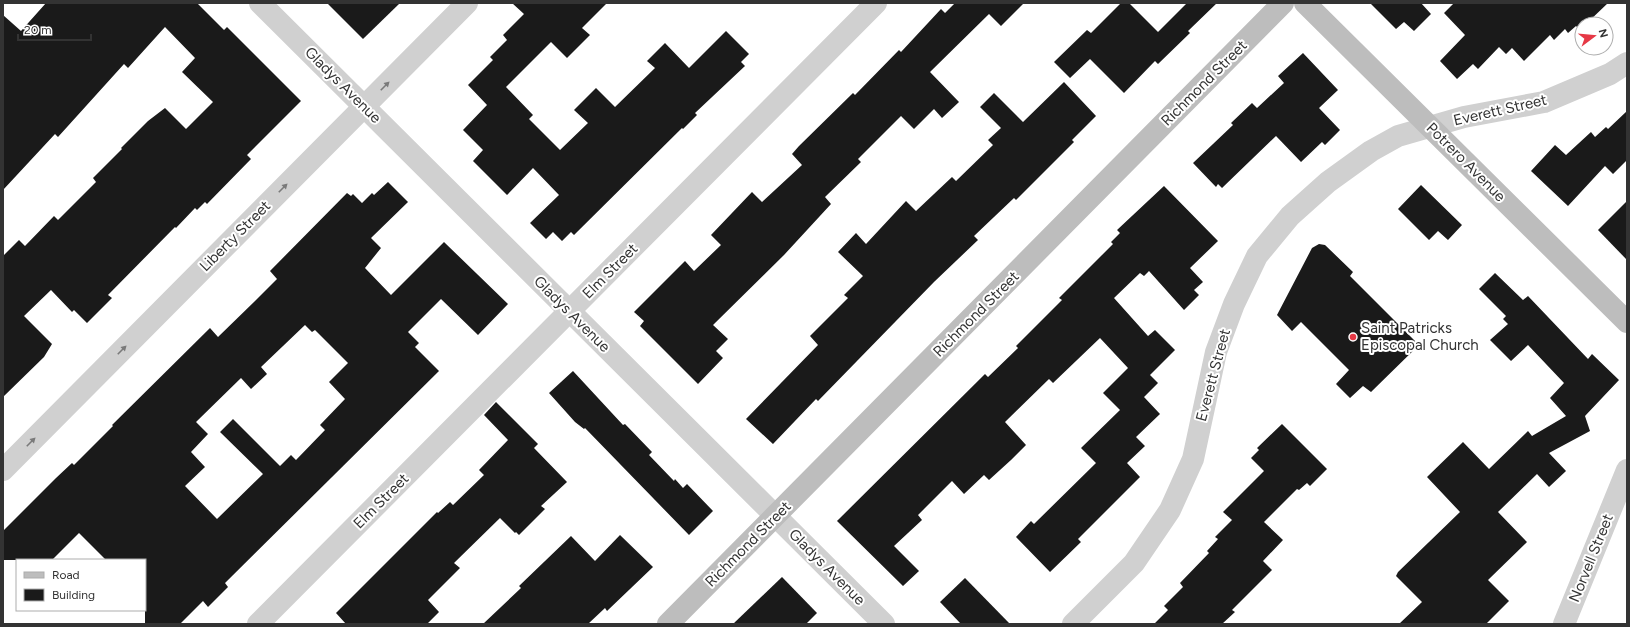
<svg xmlns="http://www.w3.org/2000/svg" width="1630" height="627" viewBox="0 0 1630 627" font-family="Figtree,sans-serif">
<style>
.building{fill:#1a1a1a;fill-rule:evenodd}
.lines{fill:none;stroke-linecap:round;stroke-linejoin:round}
.street{stroke:#d0d0d0;stroke-width:22}
.secondary{stroke:#bdbdbd;stroke-width:22}
.oneway{fill:#7a7a7a}
.poi-dot{fill:#e63946;stroke:#fff;stroke-width:1.5}
.labels{text-anchor:middle;dominant-baseline:central;stroke-width:4;stroke-linejoin:round;paint-order:stroke}
.street-label{font-size:15px;fill:#333;stroke:#fff}
.poi-label{font-size:15px;fill:#333;stroke:#fff;text-anchor:start}
</style>
<rect width="100%" height="100%" fill="#fff"/>
<g class="building">
<path d="M46,3H197L224,30L227,27L301,101L247,155L251,159L207,204L205,202L197,210L195,208L176,228L175,227L108,295L112,298L87,323L74,310L72,312L51,290L24,316L52,344L44,357L3,397V256L19,240L25,246L54,216L58,220L96,182L93,178L122,149L121,148L148,121L165,108L186,129L213,102L182,72L195,58L165,27L128,68L124,64L58,137L55,134L3,190V15L21,31Z"/>
<path d="M327,3H400L363,39Z"/>
<path d="M512,3H607L582,28L590,35L567,58L551,42L506,87L533,115L529,119L560,150L588,123L574,110L596,88L615,107L655,68L647,61L665,43L689,68L726,31L749,54L741,62L745,66L695,113L697,115L683,129L682,128L574,235L571,232L562,241L553,232L546,239L530,223L559,195L533,168L507,195L473,161L483,150L463,130L487,105L468,85L493,60L490,57L507,40L503,35L524,14Z"/>
<path d="M955,3H1024L1001,26L989,14L930,72L959,102L942,118L934,109L914,129L901,116L858,159L861,162L825,197L831,204L784,255L713,325L728,339L716,351L723,358L698,384L640,326L644,321L634,312L685,261L694,271L721,245L711,235L752,192L762,202L802,165L792,154L799,146L853,93L855,95L899,50L901,52L941,9L945,13Z"/>
<path d="M1121,3H1129L1158,32L1187,3H1217L1188,31L1190,33L1158,64L1155,61L1124,93L1090,59L1070,78L1054,62L1087,30L1091,33Z"/>
<path d="M1370,3H1421L1431,14L1414,31L1404,22L1396,29Z"/>
<path d="M1454,3H1608L1586,24H1582L1580,30L1576,26L1568,33L1565,29L1554,40L1550,35L1524,61L1512,48L1506,54L1499,47L1478,69L1473,64L1457,79L1440,61L1465,35L1444,13Z"/>
<path d="M1303,53L1338,90L1319,108L1340,130L1325,145L1322,142L1301,162L1276,136L1222,188L1218,184L1216,187L1193,163L1233,125L1231,123L1252,103L1257,108L1284,83L1278,76Z"/>
<path d="M1064,82L1096,116L1072,140L1074,142L1016,200L1014,198L974,236L978,240L934,282L818,401L816,399L773,444L746,419L818,345L810,336L848,298L844,295L863,276L838,252L856,233L866,244L906,201L916,211L952,177L956,181L993,145L988,140L1001,128L980,107L994,93L1023,122Z"/>
<path d="M1627,111V160L1613,174L1605,166L1568,206L1531,171L1555,145L1566,155L1591,132L1595,137L1606,127L1608,129Z"/>
<path d="M388,182L408,202L371,238L381,248L365,268L391,295L444,242L508,304L478,335L441,299L408,332L419,343L415,347L439,371L225,583L228,587L208,607L203,601L180,624H145V560H106L79,533L52,560H3V531L56,478L72,463L74,465L113,426L112,425L210,328L218,337L255,301L277,279L270,271L347,193L351,196L353,194L362,203L372,193L374,195ZM305,325L312,332L315,330L348,363L329,382L345,399L320,425L325,430L296,460L291,455L280,466L233,419L220,432L263,474L217,519L185,486L205,467L191,452L208,434L196,422L241,378L251,389L267,374L261,367Z"/>
<path d="M1421,185L1462,225L1448,240L1438,231L1429,240L1398,209Z"/>
<path d="M1164,186L1218,241L1190,268L1203,282L1194,290L1199,295L1184,310L1149,271L1144,276L1140,273L1114,298L1148,336L1155,330L1175,350L1150,375L1158,383L1144,397L1160,414L1136,437L1145,446L1127,463L1140,477L1078,539L1081,542L1050,572L1016,537L1031,521L1034,524L1096,463L1081,448L1120,410L1103,393L1128,368L1100,338L1053,383L1049,379L1005,422L1026,445L1011,460L989,480L984,475L964,494L952,481L918,515L922,520L894,546L919,571L903,586L837,521L985,374L988,377L1018,348L1016,346L1062,300L1059,298L1113,244L1111,242L1120,233L1117,230Z"/>
<path d="M1627,201V260L1598,230Z"/>
<path d="M1319,244L1325,245L1353,272L1350,276L1419,345L1371,392L1363,386L1350,398L1336,384L1349,370L1301,322L1292,331L1277,315L1312,248Z"/>
<path d="M1495,273L1523,300L1528,296L1588,359L1592,354L1619,380L1585,416L1590,431L1549,453L1566,471L1549,487L1537,474L1498,512L1527,542L1488,580L1509,601L1486,624H1399L1422,602L1396,576L1398,572L1460,512L1427,477L1463,442L1489,469L1528,431L1532,436L1566,416L1550,398L1564,383L1528,345L1511,361L1490,340L1508,324L1503,319L1506,316L1479,289Z"/>
<path d="M573,371L623,425L625,424L652,452L649,455L674,481L675,479L683,488L687,484L713,511L689,535L585,428L584,429L575,422L549,393Z"/>
<path d="M496,402L538,444L534,448L567,482L541,506L545,509L519,535L516,532L515,533L500,518L454,563L460,568L428,600L439,612L427,624H346L336,613L437,512L438,513L450,502L453,505L484,475L479,470L508,440L484,415Z"/>
<path d="M1282,424L1327,469L1310,486L1307,483L1299,490L1297,489L1264,522L1283,540L1263,561L1272,570L1232,610L1235,612L1222,624H1154L1168,610L1164,606L1183,587L1180,583L1209,553L1207,551L1218,539L1215,537L1232,520L1223,512L1264,471L1251,458L1259,450L1257,448Z"/>
<path d="M620,535L653,567L607,611L605,608L588,624H483L521,588L519,586L571,536L595,561Z"/>
<path d="M782,577L817,613L806,624H733Z"/>
<path d="M965,578L1010,624H961L940,602Z"/>
</g>
<g class="lines">
<g class="street">
<path d="M260,3L884,624"/>
<path d="M3,470L467,3"/>
<path d="M258,624L876,3"/>
<path d="M1073,624L1134,563L1170,510L1193,459L1216,352L1234,304L1257,256L1290,216L1328,182L1371,151L1398,136L1464,117L1544,102L1610,74L1627,63"/>
<path d="M1564,624L1627,470"/>
</g>
<g class="secondary">
<path d="M1305,3L1627,322"/>
<path d="M668,624L1283,3"/>
</g>
</g>
<defs><path id="oneway-solid" d="M-6-.8H1V-3.2L6.5 0L1 3.2V.8H-6Z"/></defs>
<g class="oneway">
<use href="#oneway-solid" transform="translate(385 86) rotate(-45)"/>
<use href="#oneway-solid" transform="translate(283 188) rotate(-45)"/>
<use href="#oneway-solid" transform="translate(122 350) rotate(-45)"/>
<use href="#oneway-solid" transform="translate(31 442) rotate(-45)"/>
</g>
<circle class="poi-dot" cx="1353" cy="337" r="4"/>
<g class="labels">
<g class="street-label">
<text transform="translate(1204 83) rotate(-45)">Richmond Street</text>
<text transform="translate(343 85) rotate(45)">Gladys Avenue</text>
<text transform="translate(1500 110) rotate(-13)">Everett Street</text>
<text transform="translate(1466 162) rotate(45)">Potrero Avenue</text>
<text transform="translate(235 236) rotate(-45)">Liberty Street</text>
<text transform="translate(610 271) rotate(-45)">Elm Street</text>
<text transform="translate(572 314) rotate(45)">Gladys Avenue</text>
<text transform="translate(976 314) rotate(-45)">Richmond Street</text>
<text transform="translate(1213 375) rotate(-75)">Everett Street</text>
<text transform="translate(381 501) rotate(-45)">Elm Street</text>
<text transform="translate(748 544) rotate(-45)">Richmond Street</text>
<text transform="translate(1591 558) rotate(-68)">Norvell Street</text>
<text transform="translate(827 567) rotate(45)">Gladys Avenue</text>
</g>
<g class="poi-label">
<text x="1361" y="328">Saint Patricks<tspan x="1361" dy="17">Episcopal Church</tspan></text>
</g>
</g>
<rect width="1630" height="627" fill="none" stroke="#333333" stroke-width="8"/>
<rect x="16" y="559" width="130" height="52" fill="#ffffff" stroke="#adadad"/>
<rect x="24" y="572" width="20" height="6" fill="#bdbdbd" stroke="#adadad"/>
<text x="52" y="579" font-size="12" fill="#333333">Road</text>
<rect x="24" y="589" width="20" height="12" fill="#1a1a1a" stroke="#adadad"/>
<text x="52" y="599" font-size="12" fill="#333333">Building</text>
<g transform="translate(1594 36) rotate(74)"><circle r="19" fill="#ffffff" stroke="#adadad"/>
<path d="M0-3L7 15L0 10L-7 15Z" fill="#e63946"/>
<text y="-6" font-size="11" font-weight="bold" text-anchor="middle" fill="#333333">N</text>
</g>
<path d="M18 34v6h73v-6" fill="none" stroke="#333333" stroke-width="2"/>
<text x="24" y="34" font-size="12" fill="#333333" stroke="#ffffff" stroke-width="3" paint-order="stroke">20 m</text>
</svg>
